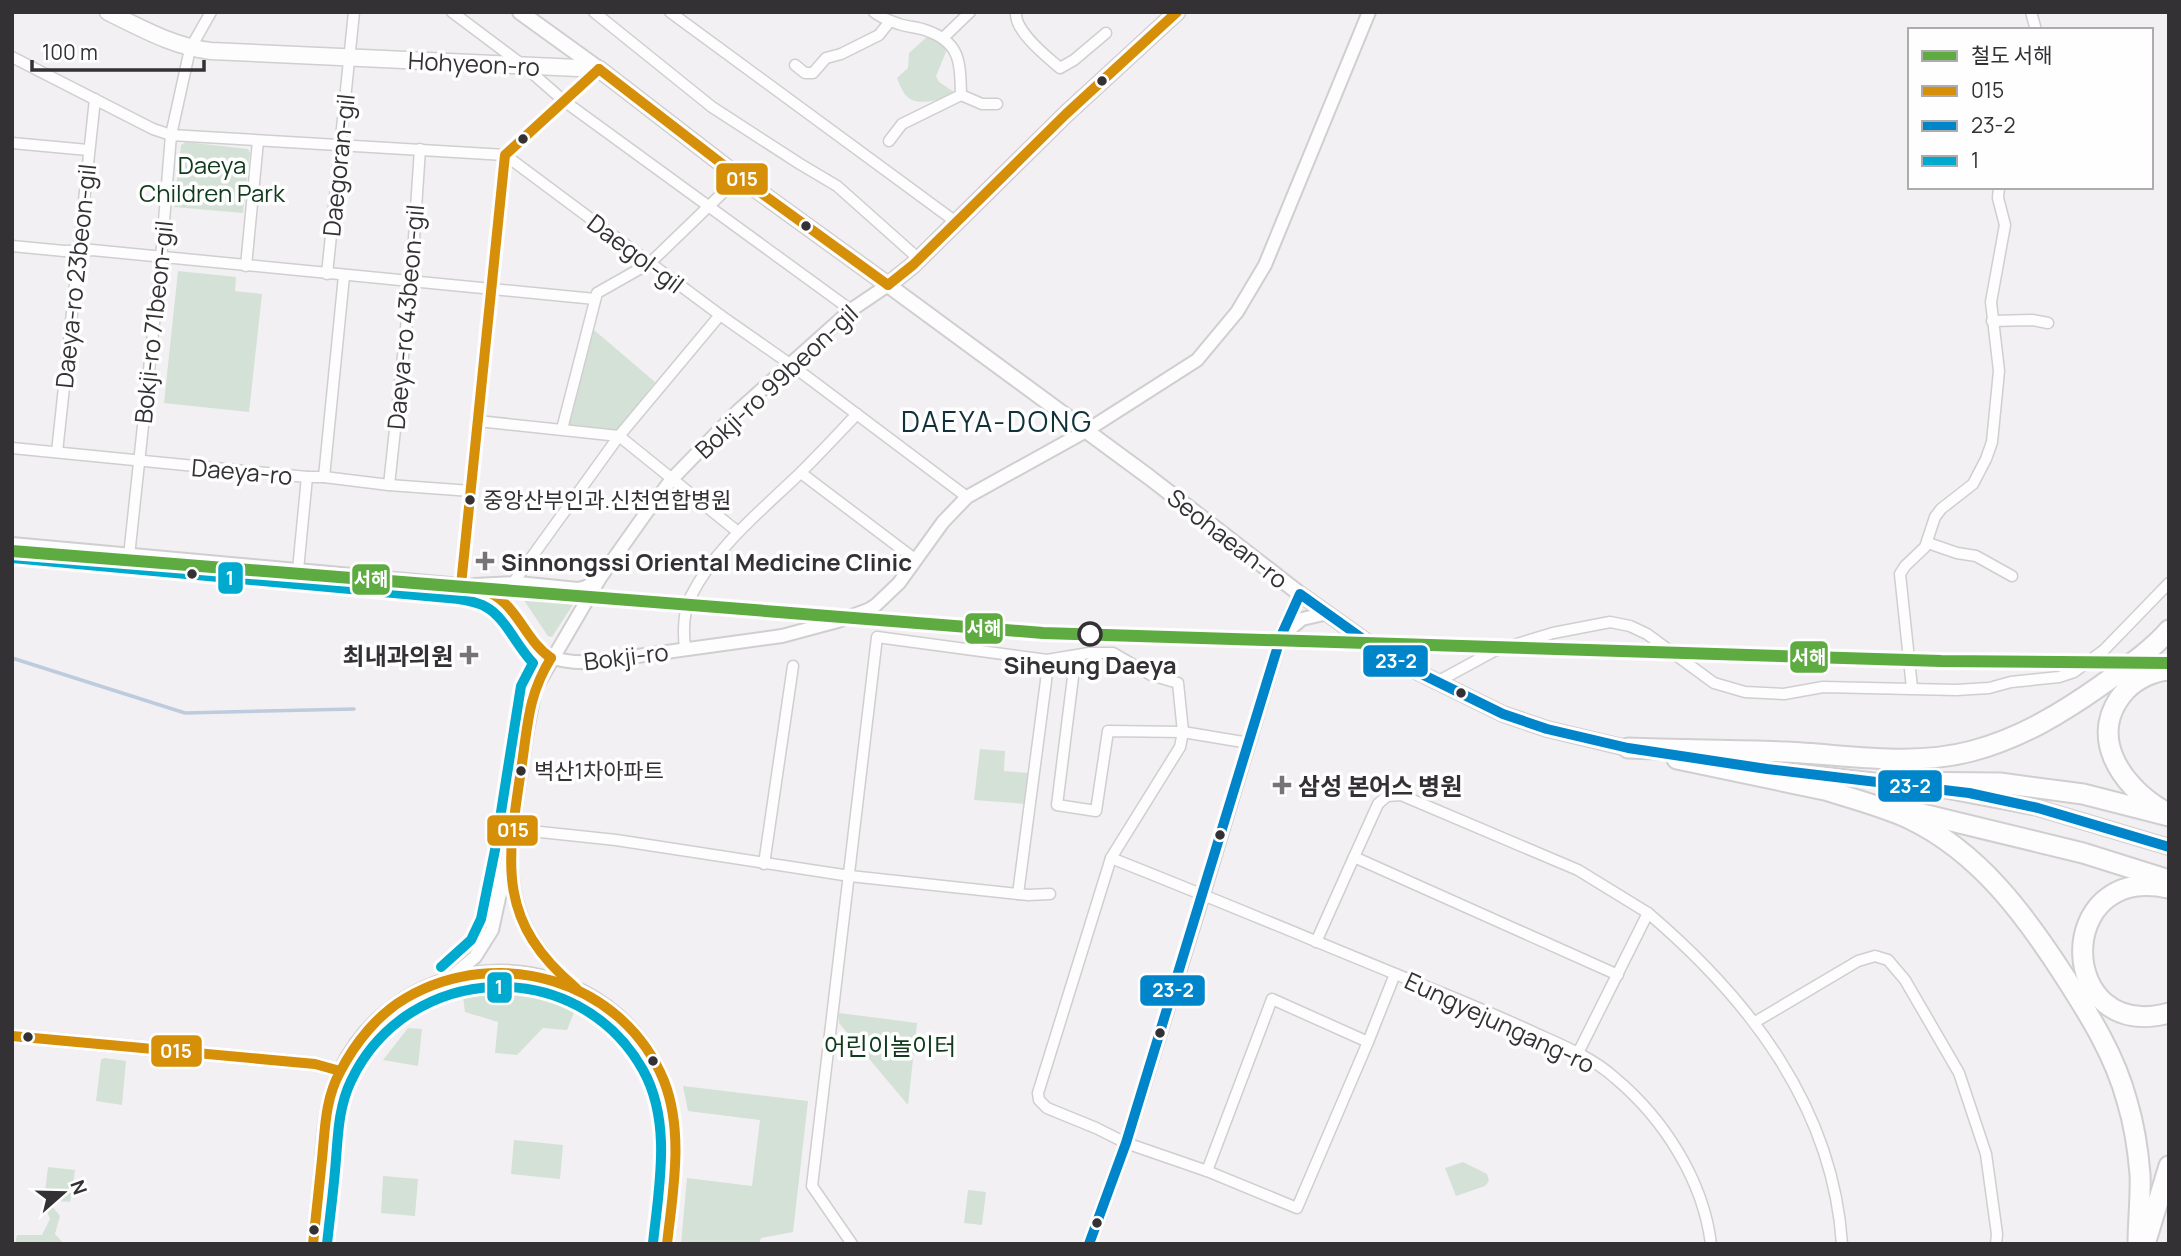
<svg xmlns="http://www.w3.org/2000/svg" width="2181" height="1256" viewBox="0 0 2181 1256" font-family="Manrope,'Noto Sans KR',sans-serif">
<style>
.green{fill:#d4e1d6}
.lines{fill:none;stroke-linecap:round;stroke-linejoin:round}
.stream{stroke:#bdcbdd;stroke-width:3.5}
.minor-casing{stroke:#d0ced0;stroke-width:13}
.tertiary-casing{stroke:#d0ced0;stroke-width:16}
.secondary-casing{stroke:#d0ced0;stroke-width:18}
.primary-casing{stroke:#d0ced0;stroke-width:19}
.motorway-casing{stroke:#d0ced0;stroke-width:23}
.minor{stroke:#fdfdfd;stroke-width:10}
.tertiary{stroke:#fdfdfd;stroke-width:12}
.secondary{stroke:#fdfdfd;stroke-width:14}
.primary{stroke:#fdfdfd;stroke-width:16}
.motorway{stroke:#fdfdfd;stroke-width:19}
.bus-1-casing{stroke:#fefeff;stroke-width:16}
.bus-2-casing{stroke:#fefeff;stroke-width:16}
.bus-3-casing{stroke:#fefeff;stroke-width:16}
.bus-1{stroke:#d58f08;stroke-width:10}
.bus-2{stroke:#0085ca;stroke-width:10}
.bus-3{stroke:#00a9ce;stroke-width:10}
.rail-1-casing{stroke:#fefeff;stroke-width:18}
.rail-1{stroke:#5eac41;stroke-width:12}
.bus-dot{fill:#333133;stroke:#fefeff;stroke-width:2.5}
.poi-dot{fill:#767476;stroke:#fefeff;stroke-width:2.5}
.stop-dot{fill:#fefeff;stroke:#333133;stroke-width:3.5}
.labels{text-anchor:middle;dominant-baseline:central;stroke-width:7;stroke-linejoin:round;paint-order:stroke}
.bus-label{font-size:22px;fill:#333133;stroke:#fefeff;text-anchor:start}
.street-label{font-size:24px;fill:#333133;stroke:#fefeff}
.park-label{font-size:24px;fill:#113b1c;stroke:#fefeff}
.poi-label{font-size:24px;font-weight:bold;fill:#333133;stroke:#fefeff;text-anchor:start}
.stop-label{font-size:24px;font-weight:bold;fill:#333133;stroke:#fefeff}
.quarter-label{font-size:28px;letter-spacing:2px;fill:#12323a;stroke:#fefeff}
.line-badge{stroke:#fefeff;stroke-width:2.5}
.badge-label{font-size:19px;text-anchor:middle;font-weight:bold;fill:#fff}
</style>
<rect width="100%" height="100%" fill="#f2f0f3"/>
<g class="green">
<path d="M928,36L948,47L936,76L939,82L954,92C947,98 941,99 932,101C909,104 905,98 897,78L908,68L909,53Z"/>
<path d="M186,142L248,149L250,153L243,213L174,207L181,145Z"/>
<path d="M178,271L236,277L235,291L262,294L249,412L164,403Z"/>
<path d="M594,330L655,382L618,430L567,426L566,423Z"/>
<path d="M517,590L576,595L578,597L552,637L548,636Z"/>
<path d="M980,749L1005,751L1004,771L1029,773L1027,804L974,800Z"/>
<path d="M491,984L534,988L577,1005L567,1030L543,1028L517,1055L495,1053L498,1022L465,1012L462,989Z"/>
<path d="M839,1013L917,1023L908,1105L839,1023Z"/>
<path d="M408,1028L422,1029L418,1066L383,1060Z"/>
<path d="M104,1058L126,1061L122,1105L96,1101L101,1060Z"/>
<path d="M683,1086L808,1101L793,1232L761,1238L759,1244H681L687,1178L752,1186L760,1120L688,1111Z"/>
<path d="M514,1140L563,1145L560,1179L511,1174Z"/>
<path d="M1463,1162L1487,1174L1489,1181L1485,1186L1456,1196L1445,1168Z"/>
<path d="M48,1167L75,1170L70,1202L44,1200Z"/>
<path d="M383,1176L418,1179L415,1216L381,1213Z"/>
<path d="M968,1190L986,1192L982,1225L964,1223Z"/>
<path d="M52,1206L60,1216L55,1234L64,1244H15L17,1235H42L50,1219L46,1209Z"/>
</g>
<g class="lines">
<path class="stream" d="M12,658L185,713L354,709"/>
<g class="minor-casing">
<g id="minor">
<path d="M452,12L524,66L564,101L851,310"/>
<path d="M594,12L712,107L800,164L837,186L919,259"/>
<path d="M670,12L956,222"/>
<path d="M874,12C881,18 890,21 899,24C907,27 917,27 925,30C961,42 960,62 961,95L982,104H997"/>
<path d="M1016,12C1014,31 1047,57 1060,68L1074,60L1106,33"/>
<path d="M2031,12L2036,30"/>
<path d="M944,37L970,12"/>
<path d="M12,57L153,129L171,135L505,155L720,315L790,364L967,497"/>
<path d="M795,65L805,73H813L826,58L841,54L879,35L890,21"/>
<path d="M889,141L902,124L961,95"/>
<path d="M12,143L88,150"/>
<path d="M12,246L64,251L92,250L595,299"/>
<path d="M246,266L258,141"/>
<path d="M327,274L354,12"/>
<path d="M1992,321L2032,320L2048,323"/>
<path d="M478,421L619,436L738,532"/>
<path d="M562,429L597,293L650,263L739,177"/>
<path d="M12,448L307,477H324L389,485L471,491"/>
<path d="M57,452L95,99"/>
<path d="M801,473L916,560"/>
<path d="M324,477L344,276"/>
<path d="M389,485L411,282L420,149"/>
<path d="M1928,543L1957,553L1976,556L2012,576"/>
<path d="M129,556L161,258L171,135L190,49L211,12"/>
<path d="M298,570L307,477"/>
<path d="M513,583L619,436L720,315"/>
<path d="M461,585L505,155L598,69"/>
<path d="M685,648C683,631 683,612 691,596C714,550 756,515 793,480C815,459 836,436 857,414"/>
<path d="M1074,669L1057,805L1096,811L1108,731L1183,732L1249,743"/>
<path d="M1437,682L1494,651L1553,633L1610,622L1630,626L1647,634L1714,683L1745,692L1784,694L1823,687L1956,690L1989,688L2011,682L2059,677L2074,672L2104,650L2169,583"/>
<path d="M1912,688L1900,574L1905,566L1925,547L1935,517L1941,509L1973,484L1986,459L1992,442L1999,371L1991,302L2005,225L1998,198L1999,187"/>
<path d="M512,829L616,840L850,876L1028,895L1050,894"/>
<path d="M1111,858C1215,899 1317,942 1420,984C1459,1000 1499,1016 1537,1034C1564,1046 1593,1058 1615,1078C1664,1119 1703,1180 1711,1244"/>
<path d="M764,864L793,666"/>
<path d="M1018,894L1046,681L1047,660"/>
<path d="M1316,942L1354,857"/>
<path d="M1618,975L1354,857L1378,804L1387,796L1401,795L1578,870L1648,913"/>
<path d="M1755,1022L1858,961L1875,956L1888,960L1905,980L1959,1073L1986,1154L1997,1234L1996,1244"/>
<path d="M1578,1053L1648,913C1749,999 1833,1107 1842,1244"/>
<path d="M1207,1171L1272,999L1368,1042"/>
<path d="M852,1244L812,1186L877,637L1047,660L1089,653H1113L1151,675L1178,683L1183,732L1180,747L1111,858L1038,1093L1039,1100L1047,1108L1096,1128L1126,1143L1207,1171L1297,1208L1368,1042L1395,974"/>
</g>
</g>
<g class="tertiary-casing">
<g id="tertiary">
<path d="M12,544L461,585C472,588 487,590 497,597C506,603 512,613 518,622C539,656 553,664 594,662L782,636L838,621L868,610L876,605L899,583L943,522L967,497L1086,431L1197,360L1237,312L1265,265L1369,12"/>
<path d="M474,585L518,583L578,589L586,587L597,580"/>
<path d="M1284,634L1302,619L1328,613"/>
<path d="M511,868C514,918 533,948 568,982"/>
<path d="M450,978L475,957L492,930L509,852L527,730L535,689L600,578L646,513L672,479L738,411L851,310L888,285"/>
<path d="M12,1036L315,1064L340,1071"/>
<path d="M313,1244C316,1216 319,1187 322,1159C324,1129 326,1099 340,1071C401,943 585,937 655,1062C686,1119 673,1182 667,1244"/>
<path d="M1089,1244L1126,1143L1203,895L1281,636L1300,594"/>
</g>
</g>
<g class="secondary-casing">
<g id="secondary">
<path d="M520,12L599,69"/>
<path d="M888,285L1149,477L1300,594L1391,659L1503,714L1547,729L1635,750"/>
<path d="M1756,767L1895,783"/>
<path d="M1943,790L2038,808L2169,847"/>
</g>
</g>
<g class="primary-casing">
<path id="primary" d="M108,12C141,28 174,47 211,51L599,69L739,177L888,285L913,265L1066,114L1177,12"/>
</g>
<g class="motorway-casing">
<g id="motorway">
<path d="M1628,748C1681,750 1734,750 1787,752C1847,755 1913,767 1972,751C2021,738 2062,713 2103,684C2125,668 2151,651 2169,630"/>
<path d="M1677,759L1839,793"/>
<path d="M1888,782L2000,783L2083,794L2169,816"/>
<path d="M1829,791C1856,800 1884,807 1910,819C1979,852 2025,915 2065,977C2090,1016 2115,1056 2127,1101C2134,1124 2138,1150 2140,1174C2141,1197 2138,1221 2138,1244"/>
<path d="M1906,810L2083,853L2169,880"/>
<path d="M2162,810C2120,785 2086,734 2126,690C2137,679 2153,671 2169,670"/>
<path d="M2168,888C2052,863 2056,1044 2169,1013"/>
<path d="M2145,1244L2169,1166"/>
</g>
</g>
<use href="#minor" class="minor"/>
<use href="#tertiary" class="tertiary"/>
<use href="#secondary" class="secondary"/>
<use href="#primary" class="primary"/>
<use href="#motorway" class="motorway"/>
<g class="bus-1-casing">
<g id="bus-1">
<path d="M599,69L739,177L888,285"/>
<path d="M888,285L913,265L1066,114L1177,12"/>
<path d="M461,585L505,155L599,69"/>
<path d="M461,585C472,588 484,589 494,595C519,610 527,642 551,658"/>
<path d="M551,658C527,697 528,726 521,770C507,863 496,921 576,988"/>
<path d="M12,1036L315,1064L340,1071"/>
<path d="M313,1244C316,1216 319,1188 322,1159C325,1130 325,1099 340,1072C355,1043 378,1014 406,998C498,944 623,980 664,1081C684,1132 673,1191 667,1244"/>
</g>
</g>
<g class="bus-2-casing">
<path id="bus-2" d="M1089,1244L1126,1143L1281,636L1300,594L1391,659L1503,714L1547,729L1628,748L1767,769L1969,793L2038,808L2169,847"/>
</g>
<g class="bus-3-casing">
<g id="bus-3">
<path d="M12,558L459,599C468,601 478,602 486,607C505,617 517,647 533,663L521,686L495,850L481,919L471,940L441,967"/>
<path d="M327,1244C330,1216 334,1187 336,1159C338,1133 339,1106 351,1081C408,961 578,954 643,1070C672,1122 659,1187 653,1243"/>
</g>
</g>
<use href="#bus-1" class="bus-1"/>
<use href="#bus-2" class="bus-2"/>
<use href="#bus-3" class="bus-3"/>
<g class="rail-1-casing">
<path id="rail-1" d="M12,551L1043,633L1941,661L2169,663"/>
</g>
<use href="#rail-1" class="rail-1"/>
</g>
<g class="bus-dot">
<circle cx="1102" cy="81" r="6"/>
<circle cx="523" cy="139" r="6"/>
<circle cx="806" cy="226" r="6"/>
<circle cx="470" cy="500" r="6"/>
<circle cx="192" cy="574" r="6"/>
<circle cx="1461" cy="693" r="6"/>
<circle cx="521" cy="771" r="6"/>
<circle cx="1220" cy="835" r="6"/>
<circle cx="1160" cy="1033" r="6"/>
<circle cx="28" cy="1037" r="6"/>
<circle cx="653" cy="1061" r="6"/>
<circle cx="1097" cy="1223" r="6"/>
<circle cx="314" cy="1230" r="6"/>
</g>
<g class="poi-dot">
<path d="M481.5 550.5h7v7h7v7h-7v7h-7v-7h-7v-7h7z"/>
<path d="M465.5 644.5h7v7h7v7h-7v7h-7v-7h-7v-7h7z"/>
<path d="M1278.5 774.5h7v7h7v7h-7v7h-7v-7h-7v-7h7z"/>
</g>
<circle class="stop-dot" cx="1090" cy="634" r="11"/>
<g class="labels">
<g class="bus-label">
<text x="483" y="500">중앙산부인과.신천연합병원</text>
<text x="534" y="771">벽산1차아파트</text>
</g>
<g class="street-label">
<text transform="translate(474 63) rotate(3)">Hohyeon-ro</text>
<text transform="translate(338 165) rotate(-84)">Daegoran-gil</text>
<text transform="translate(636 253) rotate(37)">Daegol-gil</text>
<text transform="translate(75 276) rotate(-84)">Daeya-ro 23beon-gil</text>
<text transform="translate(405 317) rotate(-85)">Daeya-ro 43beon-gil</text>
<text transform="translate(153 322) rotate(-84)">Bokji-ro 71beon-gil</text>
<text transform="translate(776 381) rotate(-43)">Bokji-ro 99beon-gil</text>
<text transform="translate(242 471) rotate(5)">Daeya-ro</text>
<text transform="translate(1228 538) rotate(38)">Seohaean-ro</text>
<text transform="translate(626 656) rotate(-7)">Bokji-ro</text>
<text transform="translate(1500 1022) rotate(25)">Eungyejungang-ro</text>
</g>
<g class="park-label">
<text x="212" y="164">Daeya<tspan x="212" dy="28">Children Park</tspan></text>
<text x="890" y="1045">어린이놀이터</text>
</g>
<g class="poi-label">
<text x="501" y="561">Sinnongssi Oriental Medicine Clinic</text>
<text x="453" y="655" text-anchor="end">최내과의원</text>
<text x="1298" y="785">삼성 본어스 병원</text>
</g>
<g class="stop-label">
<text x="1090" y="664">Siheung Daeya</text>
</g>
<g class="quarter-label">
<text x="997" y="421">DAEYA-DONG</text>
</g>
</g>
<g class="line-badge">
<rect x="715" y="162" width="54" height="34" rx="7" fill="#d58f08"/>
<rect x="217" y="561" width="27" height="34" rx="7" fill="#00a9ce"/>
<rect x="351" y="563" width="40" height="33" rx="7" fill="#5eac41"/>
<rect x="964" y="612" width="40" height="33" rx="7" fill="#5eac41"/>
<rect x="1789" y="640" width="40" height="34" rx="7" fill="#5eac41"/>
<rect x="1362" y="644" width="67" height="34" rx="7" fill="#0085ca"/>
<rect x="1877" y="769" width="66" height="34" rx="7" fill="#0085ca"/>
<rect x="486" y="814" width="53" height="33" rx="7" fill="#d58f08"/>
<rect x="486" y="971" width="27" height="33" rx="7" fill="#00a9ce"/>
<rect x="1139" y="974" width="67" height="33" rx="7" fill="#0085ca"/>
<rect x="150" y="1034" width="53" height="34" rx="7" fill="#d58f08"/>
</g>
<g class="badge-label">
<text x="742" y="186">015</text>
<text x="230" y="585">1</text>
<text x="371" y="586">서해</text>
<text x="984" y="635">서해</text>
<text x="1809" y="664">서해</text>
<text x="1396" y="668">23-2</text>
<text x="1910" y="793">23-2</text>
<text x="513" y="837">015</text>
<text x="499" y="994">1</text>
<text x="1173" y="997">23-2</text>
<text x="176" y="1058">015</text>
</g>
<rect width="2181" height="1256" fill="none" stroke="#333133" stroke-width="28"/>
<rect x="1908" y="28" width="245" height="161" fill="#fefeff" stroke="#adacad" stroke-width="2"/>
<rect x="1922" y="51" width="35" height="10" fill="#5eac41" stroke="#adacad" stroke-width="2"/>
<text x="1971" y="63" font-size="21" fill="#333133">철도 서해</text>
<rect x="1922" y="86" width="35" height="10" fill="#d58f08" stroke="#adacad" stroke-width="2"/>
<text x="1971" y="98" font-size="21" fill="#333133">015</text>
<rect x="1922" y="121" width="35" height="10" fill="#0085ca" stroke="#adacad" stroke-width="2"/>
<text x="1971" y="133" font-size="21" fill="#333133">23-2</text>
<rect x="1922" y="156" width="35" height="10" fill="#00a9ce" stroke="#adacad" stroke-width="2"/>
<text x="1971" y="168" font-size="21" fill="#333133">1</text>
<g transform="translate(63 1193) rotate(70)" stroke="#fefeff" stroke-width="5" paint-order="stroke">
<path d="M0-5L12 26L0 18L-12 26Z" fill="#333133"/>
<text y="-10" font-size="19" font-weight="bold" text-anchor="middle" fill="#333133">N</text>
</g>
<path d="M32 60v10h172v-10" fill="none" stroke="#333133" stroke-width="3.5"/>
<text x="42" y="60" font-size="21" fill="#333133" stroke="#fefeff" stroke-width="5" paint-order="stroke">100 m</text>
</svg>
